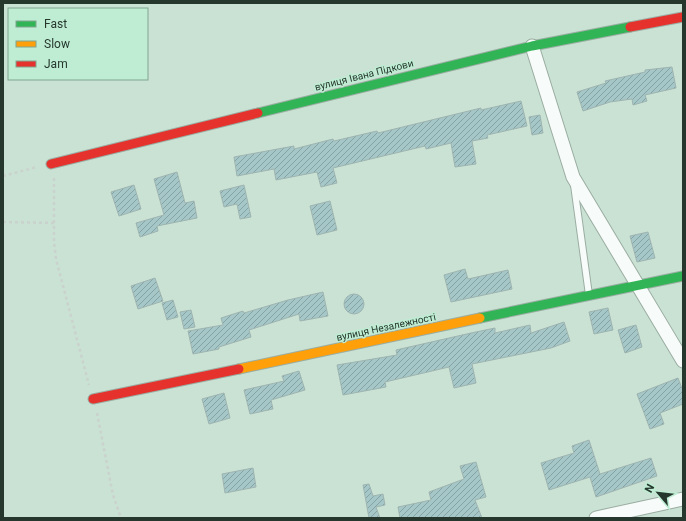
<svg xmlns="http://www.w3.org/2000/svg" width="686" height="521" viewBox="0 0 686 521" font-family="Roboto,sans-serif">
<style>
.building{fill:url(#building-hatch);stroke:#9fb4b0}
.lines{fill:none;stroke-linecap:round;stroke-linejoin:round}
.lane-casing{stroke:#9aada2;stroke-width:8}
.street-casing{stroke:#9aada2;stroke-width:15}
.fast-casing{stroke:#9aada2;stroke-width:11}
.slow-casing{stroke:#9aada2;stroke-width:11}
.jam-casing{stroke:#9aada2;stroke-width:11}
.path{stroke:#cad2cd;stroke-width:2.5;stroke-dasharray:3 3;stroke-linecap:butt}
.lane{stroke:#f7fbf9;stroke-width:6}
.street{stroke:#f7fbf9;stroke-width:13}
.fast{stroke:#30b455;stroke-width:9}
.slow{stroke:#ff9f0a;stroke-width:9}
.jam{stroke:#e5322d;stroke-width:9}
.labels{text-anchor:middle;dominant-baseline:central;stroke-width:3;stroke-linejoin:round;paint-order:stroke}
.street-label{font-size:10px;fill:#26382e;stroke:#bfedd3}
</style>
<defs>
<pattern id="building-hatch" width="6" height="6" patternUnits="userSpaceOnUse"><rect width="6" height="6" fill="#a5c7c8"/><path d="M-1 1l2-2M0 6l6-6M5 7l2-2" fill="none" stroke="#86a3a3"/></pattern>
</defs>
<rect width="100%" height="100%" fill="#cae2d4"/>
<g class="building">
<path d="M672,67L676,88L645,95L647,101L633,105L632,99L610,102L583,111L577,92L606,83L605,81L645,72V70Z"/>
<path d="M521,101L527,126L487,135L488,138L472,141L476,164L455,167L451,143L426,149L425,146L333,168L337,183L321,187L317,172L276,180L274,169L237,176L234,157L294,146V149L333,139L334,141L377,131L378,133L481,108V110Z"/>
<path d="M540,115L543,133L532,135L529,117Z"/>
<path d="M177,172L185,203L194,201L197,218L157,226L158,231L140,237L136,223L164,215L154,179Z"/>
<path d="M134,185L141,209L119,216L111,192Z"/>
<path d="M244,185L251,217L240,219L237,204L224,207L220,191Z"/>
<path d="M330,201L337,230L317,235L310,206Z"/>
<path d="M648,232L655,258L637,262L630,236Z"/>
<path d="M465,269L468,279L508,270L512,289L451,302L444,275Z"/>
<path d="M155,278L163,301L138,309L131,286Z"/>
<path d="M323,292L328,316L300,321L299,314L249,330L251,337L219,347V349L193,354L188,331L223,325L221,318L243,311L244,313L288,300Z"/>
<circle cx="354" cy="304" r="10"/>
<path d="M173,300L178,317L167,320L162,303Z"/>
<path d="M608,308L613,330L594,334L589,312Z"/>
<path d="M191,310L195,327L184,329L180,312Z"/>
<path d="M564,322L570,341L551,348L472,364L476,383L454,388L449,367L385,382L386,387L343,395L337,365L397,355L396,350L471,333L495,328V333L530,325L531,333Z"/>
<path d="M636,325L642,347L625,353L618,330Z"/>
<path d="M299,371L305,390L271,400L273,409L250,414L244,390L284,381L282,376Z"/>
<path d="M678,378L683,391V404L660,413L664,424L650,429L637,394Z"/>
<path d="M224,393L230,418L209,424L202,399Z"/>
<path d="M589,440L600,474L651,458L657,476L596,497L590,477L549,490L541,463L574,453L572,446Z"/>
<path d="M476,462L486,497L475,500L482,518H400L398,507L431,500L429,492L464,479L460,466Z"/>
<path d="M253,468L256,487L225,493L222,474Z"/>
<path d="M369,484L373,496L383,494L385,505L376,507L380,518H369L363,485Z"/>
</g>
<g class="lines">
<g class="lane-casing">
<path id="lane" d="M574,185L589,295"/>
</g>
<g class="street-casing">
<g id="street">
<path d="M532,46L573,177L683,361"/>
<path d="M596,518L683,499"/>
</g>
</g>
<g class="fast-casing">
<g id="fast">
<path d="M258,113L532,46L630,27"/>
<path d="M480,318L683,276"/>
</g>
</g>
<g class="slow-casing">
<path id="slow" d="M239,369L480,318"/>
</g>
<g class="jam-casing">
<g id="jam">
<path d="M630,27L683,17"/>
<path d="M51,164L258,113"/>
<path d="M93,399L239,369"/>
</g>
</g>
<g class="path">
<path d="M3,176L37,167"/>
<path d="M54,178V242L56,259L89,385"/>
<path d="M3,222L55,223"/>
<path d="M97,413L113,495L121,518"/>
</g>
<use href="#lane" class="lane"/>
<use href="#street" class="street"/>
<use href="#fast" class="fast"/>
<use href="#slow" class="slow"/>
<use href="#jam" class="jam"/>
</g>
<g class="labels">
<g class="street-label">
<text transform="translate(364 75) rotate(-14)">вулиця Івана Підкови</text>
<text transform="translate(386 327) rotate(-12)">вулиця Незалежності</text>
</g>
</g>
<rect width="686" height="521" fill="none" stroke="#26382e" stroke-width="8"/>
<rect x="8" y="8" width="140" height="72" fill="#bfedd3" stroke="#82a591"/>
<rect x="16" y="21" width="20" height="6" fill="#30b455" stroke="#82a591"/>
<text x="44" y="28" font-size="12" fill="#26382e">Fast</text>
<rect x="16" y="41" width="20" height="6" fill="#ff9f0a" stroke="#82a591"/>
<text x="44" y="48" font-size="12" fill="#26382e">Slow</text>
<rect x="16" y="61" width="20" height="6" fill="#e5322d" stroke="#82a591"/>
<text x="44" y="68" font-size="12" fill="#26382e">Jam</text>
<g transform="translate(658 493) rotate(298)" stroke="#bfedd3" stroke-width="3" paint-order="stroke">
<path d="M0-3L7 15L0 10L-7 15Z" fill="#26382e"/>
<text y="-6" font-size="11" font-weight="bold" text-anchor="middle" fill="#26382e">N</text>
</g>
</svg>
